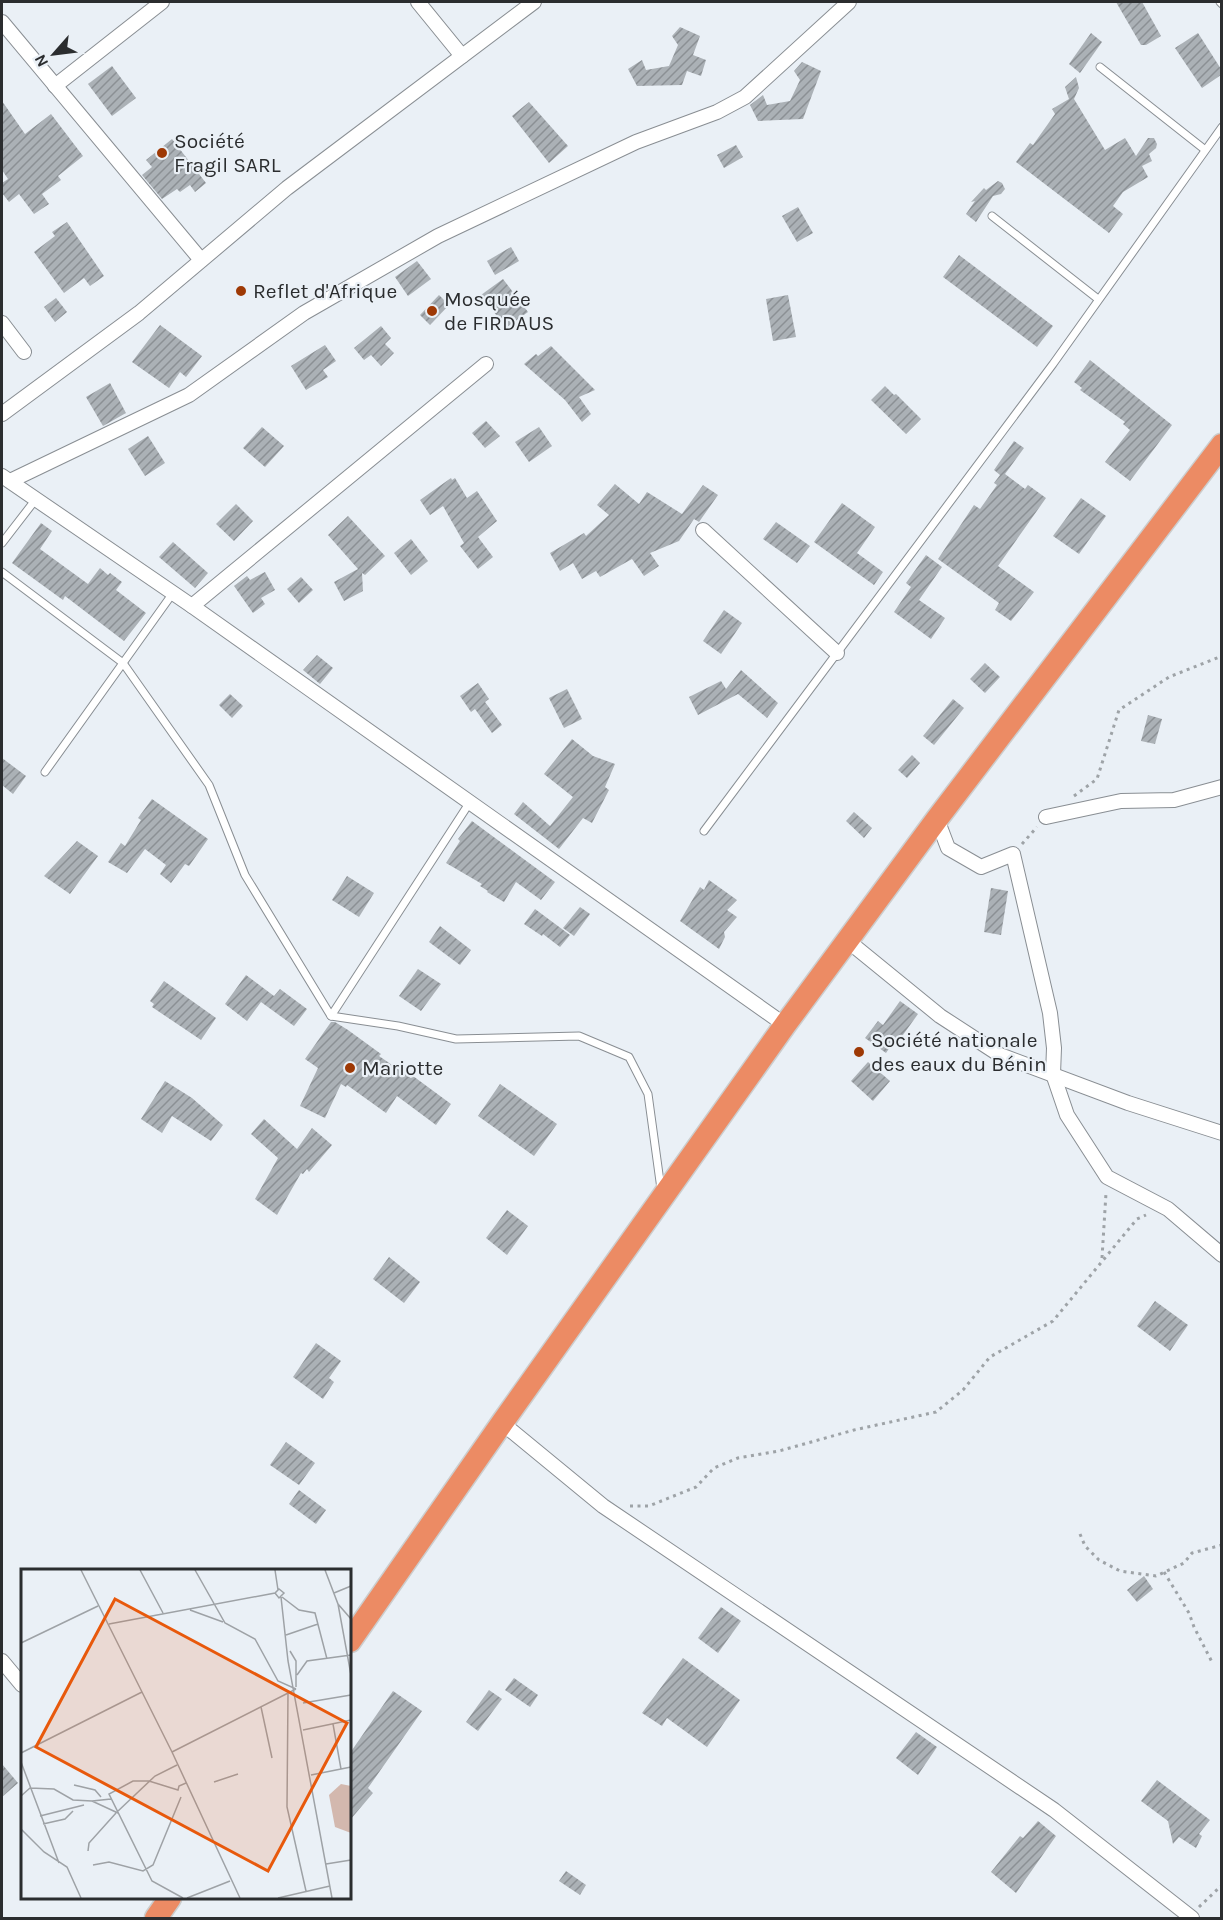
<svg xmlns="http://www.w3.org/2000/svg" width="1223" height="1920" viewBox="0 0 1223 1920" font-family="Karla,sans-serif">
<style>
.building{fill:url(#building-hatch)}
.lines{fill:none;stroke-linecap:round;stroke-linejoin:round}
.service-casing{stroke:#898e93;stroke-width:9}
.minor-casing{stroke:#898e93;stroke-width:16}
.trunk-casing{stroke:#cccdcd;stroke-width:25}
.path{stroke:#9ea3a7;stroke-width:3;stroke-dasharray:3 4.5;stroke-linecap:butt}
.service{stroke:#fff;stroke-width:7}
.minor{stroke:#fff;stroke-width:14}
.trunk{stroke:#ec8b64;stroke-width:22}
.poi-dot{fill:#9e3905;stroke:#eaf0f6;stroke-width:2}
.labels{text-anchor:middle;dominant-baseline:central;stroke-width:4.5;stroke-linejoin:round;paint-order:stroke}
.poi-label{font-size:21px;fill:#2b2d2f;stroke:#eaf0f6;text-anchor:start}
.inset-road{fill:none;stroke:#9ea2a6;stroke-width:1.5}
.view{fill:#e8590c;fill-opacity:0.15;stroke:#e8590c;stroke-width:3}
.inset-edge{fill:none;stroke:#2b2d2f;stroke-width:3}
</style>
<defs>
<pattern id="building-hatch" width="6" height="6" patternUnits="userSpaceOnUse" patternTransform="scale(1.5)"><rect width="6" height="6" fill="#abb1b6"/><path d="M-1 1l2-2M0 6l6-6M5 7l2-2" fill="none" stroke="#8b9094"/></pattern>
</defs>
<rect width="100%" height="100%" fill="#eaf0f6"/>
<g class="building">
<path d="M1116,2H1142L1161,36L1146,45H1141Z"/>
<path d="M680,27L700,36L693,55L706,60L701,76L687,71L682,85L637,86L628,69L642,60L646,70L669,66L678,45L672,36Z"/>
<path d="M1091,33L1102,42L1080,73L1069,64Z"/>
<path d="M1198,33L1221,69V75L1202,88L1175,48Z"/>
<path d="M802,62L821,71L803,119L758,121L750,105L763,95L767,105L790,101L800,80L794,71Z"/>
<path d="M112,66L136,98L112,116L88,84Z"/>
<path d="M1076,77L1079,88L1074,99L1105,150L1125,138L1136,156L1148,138H1154L1157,144L1156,148L1149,154L1152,161L1142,166L1148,177L1123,192L1113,206L1123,214L1109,233L1016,162L1030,143L1033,145L1055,114L1052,109L1069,99L1065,87Z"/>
<path d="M2,101L25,134L51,114L83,156L58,176L61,180L42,194L49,204L34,214L19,194L9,202L2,193V183L8,179L2,170Z"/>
<path d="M529,102L568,146L549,163L512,116Z"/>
<path d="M172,139L206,183L195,192L190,185L180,192L177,189L162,199L142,175L152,167L146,160Z"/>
<path d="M736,145L743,157L724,168L717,155Z"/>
<path d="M998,181L1002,183L1005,189L1001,194L993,196L976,222L966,214L975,201L971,202L984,188L986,190Z"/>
<path d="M798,207L813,233L797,242L782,216Z"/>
<path d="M67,222L104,276L90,286L84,278L64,293L34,252L55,236L52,232Z"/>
<path d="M511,247L519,261L495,275L487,261Z"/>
<path d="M959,255L1053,326L1037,347L943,277Z"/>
<path d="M417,261L431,279L408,296L395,277Z"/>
<path d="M503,279L528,312L506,328L481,295Z"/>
<path d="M439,295L449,305L430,325L420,315Z"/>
<path d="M788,295L796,337L773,341L766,299Z"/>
<path d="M56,298L67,312L55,322L44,307Z"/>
<path d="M160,325L202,356L186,377L180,372L169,388L132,362Z"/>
<path d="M381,326L391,338L385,344L394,353L381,366L371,355L364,360L354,348Z"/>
<path d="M325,345L336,361L323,370L328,377L306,390L291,366Z"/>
<path d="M551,346L595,390L579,397L591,414L582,422L565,400L524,364L536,354L538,356Z"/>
<path d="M1090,360L1172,425L1130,481L1105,462L1130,430L1123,424L1125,422L1080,390L1082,388L1074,382Z"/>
<path d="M110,383L126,413L103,426L86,397Z"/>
<path d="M885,386L894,395L896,394L921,419L906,434L871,400Z"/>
<path d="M486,421L500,436L485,448L472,433Z"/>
<path d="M262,427L284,446L265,467L243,448Z"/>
<path d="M539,427L552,446L529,462L515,442Z"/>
<path d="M148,436L165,463L145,476L128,449Z"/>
<path d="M1014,441L1024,448L1005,474L1025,489L1028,485L1046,498L998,566L1034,592L1011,621L995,610L999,603L938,559L974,505L980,509L997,485L994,483L1000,475L994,470Z"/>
<path d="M451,478L452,480L455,478L467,498L477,491L497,521L478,537L493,557L478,569L460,546L464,543L443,506L430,515L420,500Z"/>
<path d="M615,484L639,504L647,492L682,514L703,485L718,495L699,522L694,519L679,541L650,553L659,566L644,576L632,559L600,577L596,571L582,579L573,563L560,571L550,553L584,533L586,536L609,515L597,505Z"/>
<path d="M1081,498L1106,516L1079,554L1053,536Z"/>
<path d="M842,503L875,527L857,553L883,572L874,585L814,542Z"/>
<path d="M236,504L253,521L234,541L216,524Z"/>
<path d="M348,516L385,556L365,575L362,573L363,591L344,601L334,582L358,569L328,535Z"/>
<path d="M776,522L810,546L797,563L763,539Z"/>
<path d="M41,523L52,531L40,549L88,584L100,568L108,575L110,573L122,582L116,590L146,613L124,641L65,596L63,600L12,563Z"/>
<path d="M411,539L428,561L411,575L394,553Z"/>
<path d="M173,542L208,573L195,588L159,557Z"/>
<path d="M926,555L942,567L919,600L945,618L931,639L894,612L911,587L906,583Z"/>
<path d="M265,572L275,590L261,598L265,604L253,613L234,586L247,576L250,580Z"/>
<path d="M301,577L313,590L299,603L287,589Z"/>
<path d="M724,610L742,623L721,654L703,641Z"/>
<path d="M317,655L333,668L320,684L303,670Z"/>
<path d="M985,663L1000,677L985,693L970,679Z"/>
<path d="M741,670L778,703L767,718L738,694L698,715L689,697L721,681L726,689Z"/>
<path d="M478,683L489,699L485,702L502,725L492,733L475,709L471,712L460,696Z"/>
<path d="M567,689L582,719L564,728L549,698Z"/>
<path d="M230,694L243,706L232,718L219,705Z"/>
<path d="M953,699L964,708L934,745L923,736Z"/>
<path d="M1148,715L1162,719L1155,744L1141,741Z"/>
<path d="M572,739L593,756L615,764L605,787L609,790L592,823L583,818L559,849L514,814L523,802L550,826L573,797L544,774Z"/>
<path d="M912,755L920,763L907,778L898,770Z"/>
<path d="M2,758L26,776L13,794L2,785Z"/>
<path d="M152,799L208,839L189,866L185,864L171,883L160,874L166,865L145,849L127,873L108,862L121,843L125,846L141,820L138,818Z"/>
<path d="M854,812L872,828L864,838L846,821Z"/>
<path d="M472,821L555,882L541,900L516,882L504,902L487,892L488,891L480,886L482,884L446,863L460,841L458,839Z"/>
<path d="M77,841L98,856L70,894L44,876Z"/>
<path d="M347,876L374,893L359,917L332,900Z"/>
<path d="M709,880L737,900L727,910L737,917L724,932L725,937L719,949L680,921L700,887L704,890Z"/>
<path d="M991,888L1008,891L1001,935L984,932Z"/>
<path d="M580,907L590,914L574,936L563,928Z"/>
<path d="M535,909L570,935L560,947L543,934L542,936L524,924Z"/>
<path d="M440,926L471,950L460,965L429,942Z"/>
<path d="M418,969L441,984L421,1011L399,996Z"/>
<path d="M246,975L274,996L280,989L307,1009L294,1026L261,1002L247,1021L225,1004Z"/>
<path d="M164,981L216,1018L201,1040L152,1007L154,1004L150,1001Z"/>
<path d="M900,1001L918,1014L895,1046L892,1044L886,1053L865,1038L878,1021L883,1025Z"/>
<path d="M331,1022H335L348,1030L381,1054L379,1056L411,1078L413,1076L451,1104L436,1125L397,1096L386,1113L347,1085L346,1087L341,1084L325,1118L300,1106L318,1068L305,1059Z"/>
<path d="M868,1062L890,1081L873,1101L851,1081Z"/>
<path d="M165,1081L192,1098L223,1125L211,1141L172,1116L162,1133L141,1119Z"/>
<path d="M500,1084L557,1124L534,1156L478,1116Z"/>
<path d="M264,1119L297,1149L312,1128L332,1145L309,1172L307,1169L303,1174L301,1173L277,1215L255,1199L278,1158L251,1134Z"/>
<path d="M507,1210L528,1226L507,1255L486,1238Z"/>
<path d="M389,1257L420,1282L404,1303L373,1279Z"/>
<path d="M1155,1301L1188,1325L1170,1351L1137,1326Z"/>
<path d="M316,1343L341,1361L329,1378L334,1382L323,1399L293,1377Z"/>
<path d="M286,1442L315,1463L299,1485L270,1465Z"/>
<path d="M299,1490L326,1510L316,1524L289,1504Z"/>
<path d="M1144,1576L1153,1589L1137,1602L1127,1590Z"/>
<path d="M721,1607L741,1621L718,1653L698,1638Z"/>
<path d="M683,1658L740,1700L707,1747L667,1718L662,1726L642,1713Z"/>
<path d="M514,1678L538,1695L530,1707L505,1690Z"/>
<path d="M489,1690L502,1699L478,1731L466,1722Z"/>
<path d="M393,1691L422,1711L368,1788L373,1793L350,1820V1753Z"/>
<path d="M916,1732L937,1747L918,1775L896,1758Z"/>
<path d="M2,1764L18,1783L2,1797Z"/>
<path d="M1157,1780L1210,1820L1199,1834L1202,1836L1196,1848L1179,1837L1173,1844L1168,1821L1141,1801Z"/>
<path d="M1038,1821L1056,1836L1016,1893L991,1872L1020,1836L1023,1838Z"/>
<path d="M566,1871L586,1885L580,1895L559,1881Z"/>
</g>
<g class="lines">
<g class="service-casing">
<g id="service">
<path d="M1220,2L1222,4"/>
<path d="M1100,67L1204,149"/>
<path d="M992,216L1098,299"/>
<path d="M2,543L36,499"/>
<path d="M2,572L123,663L209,785L245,875L331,1016L398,1026L456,1039L579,1036L629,1057L648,1094L661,1189"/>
<path d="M45,772L173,593"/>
<path d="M704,831L1053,364L1222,127"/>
<path d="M331,1016L470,802"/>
</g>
</g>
<g class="minor-casing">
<g id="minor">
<path d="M418,2L462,56"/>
<path d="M2,22L201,260"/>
<path d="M55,86L162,2"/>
<path d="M2,323L24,352"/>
<path d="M2,414L139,313L287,188L534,2"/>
<path d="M2,476L192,606L785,1025"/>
<path d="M10,481L189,395L304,313L438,236L636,142L717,112L745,97L849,2"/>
<path d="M703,530L837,653"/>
<path d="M192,606L486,364"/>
<path d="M1046,817L1121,801L1174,800L1222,787"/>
<path d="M937,819L948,848L981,867L1013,854L1050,1013L1054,1048L1053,1074L1067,1115L1107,1177L1168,1209L1222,1255"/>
<path d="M848,941L940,1016L1000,1055L1128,1103L1222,1133"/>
<path d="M502,1423L603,1506L1054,1810L1192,1918"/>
<path d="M2,1661L22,1685"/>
</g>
</g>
<g class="trunk-casing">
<g id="trunk">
<path d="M350,1641L502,1423L785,1025L937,819L1222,445"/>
<path d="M156,1918L170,1898"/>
</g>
</g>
<g class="path">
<path d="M1074,796L1097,779L1119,710L1169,677L1222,656"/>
<path d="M1022,844L1037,827"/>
<path d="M1102,1258L1106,1193"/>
<path d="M630,1506H649L696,1487L714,1468L738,1458L779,1451L854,1430L936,1412L963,1390L990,1357L1053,1321L1137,1219L1146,1215"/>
<path d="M1080,1534L1085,1546L1099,1560L1120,1571L1156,1576L1184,1563L1192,1553L1222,1545"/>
<path d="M1164,1572L1189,1613L1194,1627L1213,1664"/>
<path d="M1199,1907L1222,1885"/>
</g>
<use href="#service" class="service"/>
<use href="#minor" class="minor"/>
<use href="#trunk" class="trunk"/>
</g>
<g class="poi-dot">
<circle cx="162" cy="153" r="6"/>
<circle cx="241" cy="291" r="6"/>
<circle cx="432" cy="311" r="6"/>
<circle cx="859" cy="1052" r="6"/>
<circle cx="350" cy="1068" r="6"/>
</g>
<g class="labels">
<g class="poi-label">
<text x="174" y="141">Société<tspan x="174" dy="24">Fragil SARL</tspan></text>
<text x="253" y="291">Reflet d'Afrique</text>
<text x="444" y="299">Mosquée<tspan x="444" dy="24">de FIRDAUS</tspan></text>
<text x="871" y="1040">Société nationale<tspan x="871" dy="24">des eaux du Bénin</tspan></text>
<text x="362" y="1068">Mariotte</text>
</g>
</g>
<g transform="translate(21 1569)">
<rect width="330" height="330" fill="#eaf0f6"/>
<path d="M320,215L330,217V264L314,258L308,226Z" fill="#d3b8ae"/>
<path class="inset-road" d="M60,1L151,183L219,329M119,1L142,44M174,1L204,54L234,70L257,112L275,120M254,1L257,21M304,1L317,35L330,50M313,24L330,17M260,28L267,92L311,329M261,28L278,41L294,44L306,90M317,35L330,106M169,41L202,53M88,55L254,24L258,20L263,24L258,29L254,24M265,66L297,55M0,74L77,37M269,82L275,92V118M276,106L286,92L330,86M267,124L266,238L285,322M282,134L330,126M240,138L251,189M312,155L320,200M282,161L330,151M151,183L275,120M0,184L121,123M0,193L38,294M290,206L330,198M193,213L217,205M53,216L74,221L80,228M0,227L9,219L33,220L52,231L71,232L97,244M71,232L90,230M96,243L134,207L156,196M19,247L63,236M22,255L44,250L52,242M0,260L23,283L46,298L60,329M67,282L68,274L95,244M305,295L330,291M72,296L88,293L122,302L132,296L160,228M162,329L131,312L88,225L112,212H128L157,221L158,217L165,214M166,329L209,312M257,329L309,317"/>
<path class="view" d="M94,30L326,154L247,302L15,178Z"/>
<rect width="330" height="330" class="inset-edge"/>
</g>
<rect width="1223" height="1920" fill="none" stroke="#2b2d2f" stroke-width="6"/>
<g transform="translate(54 54) rotate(242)" stroke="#eaf0f6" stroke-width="4.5" paint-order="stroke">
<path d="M0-4.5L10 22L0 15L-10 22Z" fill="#2b2d2f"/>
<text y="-9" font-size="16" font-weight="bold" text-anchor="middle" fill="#2b2d2f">N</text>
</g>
</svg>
